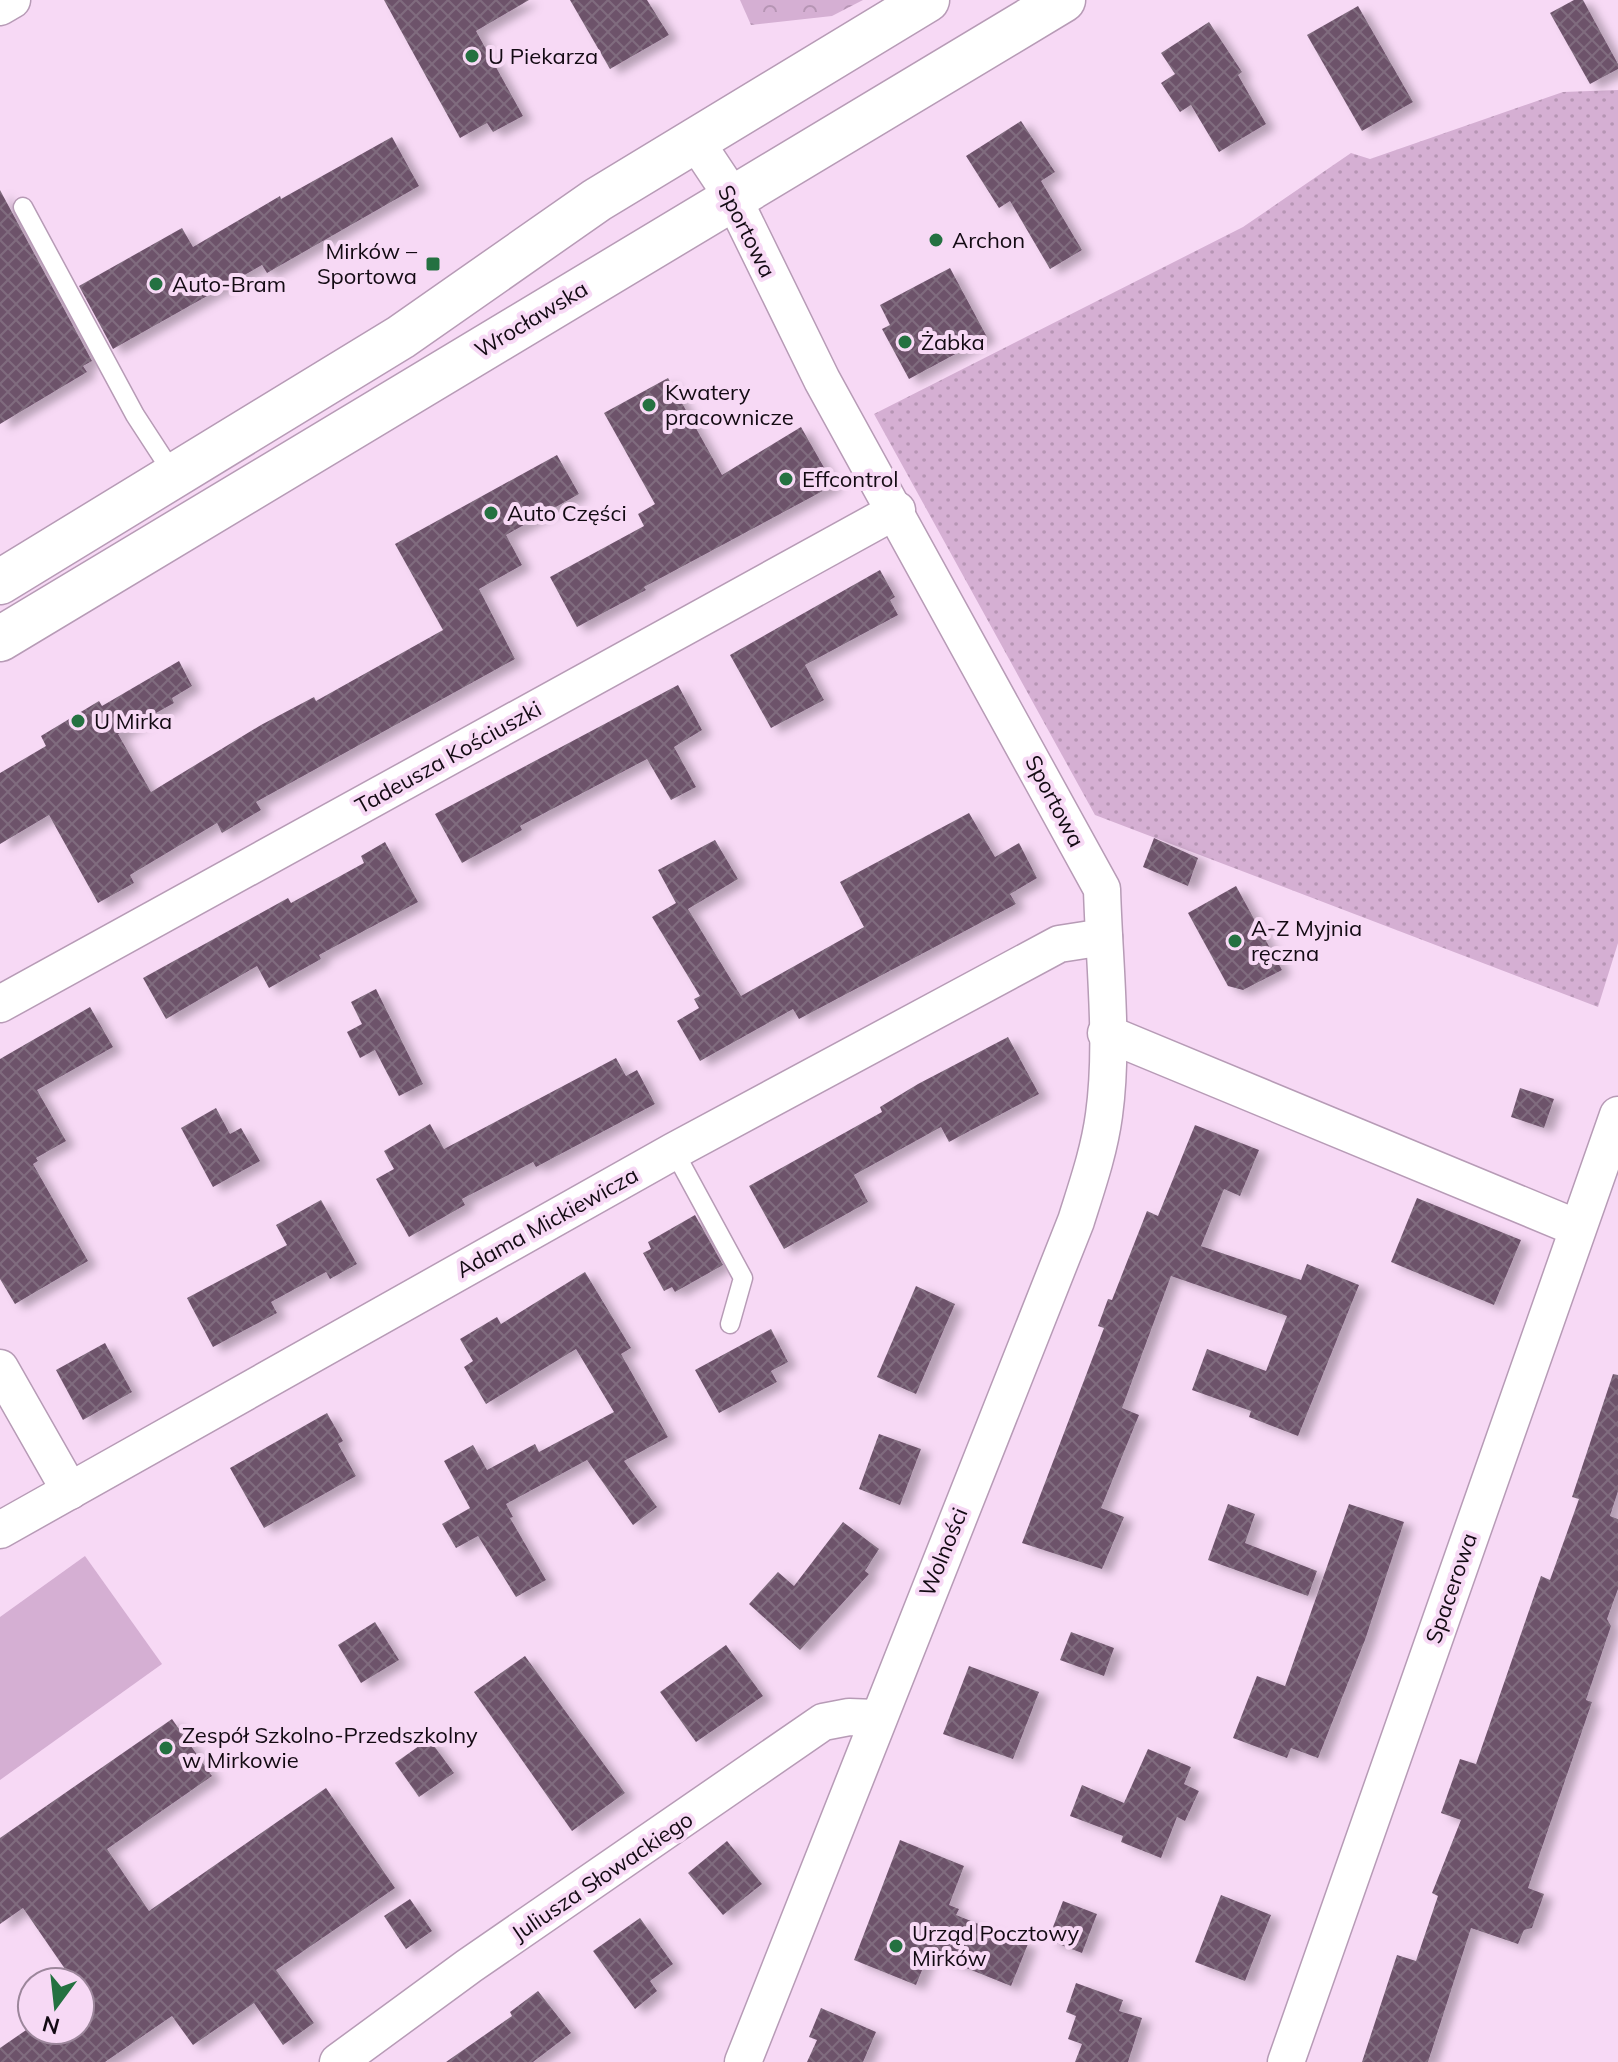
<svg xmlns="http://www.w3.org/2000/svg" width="1618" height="2062" viewBox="0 0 1618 2062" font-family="Mulish,sans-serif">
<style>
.grass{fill:url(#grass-dots)}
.forest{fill:url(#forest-crowns)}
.pitch{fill:#d5afd3}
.building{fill:url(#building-cross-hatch);filter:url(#shadow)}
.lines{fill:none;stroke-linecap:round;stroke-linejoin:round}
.lane-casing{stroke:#b79bb6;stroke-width:21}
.street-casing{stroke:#b79bb6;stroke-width:39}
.secondary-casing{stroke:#b79bb6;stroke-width:47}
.lane{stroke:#fff;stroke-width:18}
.street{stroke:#fff;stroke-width:36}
.secondary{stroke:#fff;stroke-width:44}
.poi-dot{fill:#247141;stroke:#f7d9f5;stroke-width:3}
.labels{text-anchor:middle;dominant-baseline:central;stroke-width:8;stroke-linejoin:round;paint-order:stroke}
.poi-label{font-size:22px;fill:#130a13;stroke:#f7d9f5;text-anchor:start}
.street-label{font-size:22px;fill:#130a13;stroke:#f7d9f5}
</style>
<defs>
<pattern id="grass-dots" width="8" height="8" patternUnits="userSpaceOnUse" patternTransform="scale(2)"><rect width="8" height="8" fill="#d5afd3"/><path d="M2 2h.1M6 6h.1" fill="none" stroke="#b695b4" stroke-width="1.8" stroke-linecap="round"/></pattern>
<pattern id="forest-crowns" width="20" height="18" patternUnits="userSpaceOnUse" patternTransform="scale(2)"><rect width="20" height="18" fill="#d5afd3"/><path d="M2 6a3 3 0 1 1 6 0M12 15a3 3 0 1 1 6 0" fill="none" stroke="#b695b4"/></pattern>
<pattern id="building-cross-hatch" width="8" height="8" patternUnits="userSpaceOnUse" patternTransform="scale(2)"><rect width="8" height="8" fill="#6d536b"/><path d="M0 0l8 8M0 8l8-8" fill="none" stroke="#806c7e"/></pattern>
<filter id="shadow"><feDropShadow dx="9" dy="5" stdDeviation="4" flood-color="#0004"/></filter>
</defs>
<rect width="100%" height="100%" fill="#f7d9f5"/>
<path class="grass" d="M1618,90V943L1598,1007L1095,815L874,414L1243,227L1351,153L1370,159L1563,92Z"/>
<path class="forest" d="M740,0H863L832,16L751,25Z"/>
<path class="pitch" d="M85,1556L162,1664L0,1780V1617Z"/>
<g class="building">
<path d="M384,0H529L476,31L523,116L493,132L487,123L460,138Z"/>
<path d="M570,0H647L669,35L610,69Z"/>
<path d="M1574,0H1583L1618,64V69L1590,84L1550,13Z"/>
<path d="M1358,6L1413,102L1362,131L1307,35Z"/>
<path d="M1209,22L1242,72L1238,75L1266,124L1219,152L1191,105L1180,112L1161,83L1175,74L1161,53Z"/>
<path d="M1021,121L1055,172L1041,181L1082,250L1050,269L1010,201L999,208L966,156Z"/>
<path d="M392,137L419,186L267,273L262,265L113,349L79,286L182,228L193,247L280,196L281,199Z"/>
<path d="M0,190L92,361L83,366L87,372L0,424Z"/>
<path d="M950,268L987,337L909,379L882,329L890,325L880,305Z"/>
<path d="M668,378L722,475L801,427L834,485L644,587L646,590L577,627L550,577L644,526L638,514L655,504L604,413Z"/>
<path d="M557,455L579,494L506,535L522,565L479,589L515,659L256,802L261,810L222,833L217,823L130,875L134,883L98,903L49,815L0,844V773L46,746L41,736L99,701L102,706L179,661L192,686L172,698L174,703L118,734L151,792L261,725L314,697L316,701L443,630L395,544Z"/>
<path d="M880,570L895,597L890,600L898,615L805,665L824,700L771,728L730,655Z"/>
<path d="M678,685L702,730L674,747L696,787L671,800L647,759L520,826L522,830L462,863L435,814Z"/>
<path d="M969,813L995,857L1019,843L1037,878L1010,894L1016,904L799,1019L793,1009L700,1061L677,1021L699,1008L694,999L700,996L652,917L676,903L658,870L715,840L738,879L688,909L741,996L864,927L840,882Z"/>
<path d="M1154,838L1198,858L1188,886L1143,867Z"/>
<path d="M385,842L418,902L319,955L321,959L269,988L257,966L166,1019L143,978L288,898L291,903L364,863L361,856Z"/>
<path d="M1236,886L1282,970L1243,990L1228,986L1188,913Z"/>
<path d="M376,989L423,1084L399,1096L375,1050L360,1058L347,1032L362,1024L351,1002Z"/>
<path d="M90,1007L113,1047L37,1090L66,1141L36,1158L38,1161L33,1164L88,1261L15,1304L0,1279V1059Z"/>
<path d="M1008,1037L1039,1094L949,1142L941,1127L854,1175L868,1202L784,1249L749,1186L882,1112L880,1107L918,1084Z"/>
<path d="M616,1058L626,1076L637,1070L655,1104L536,1167L533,1162L462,1199L465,1205L409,1237L376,1179L394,1169L384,1151L430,1124L444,1149Z"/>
<path d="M1520,1088L1554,1099L1544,1128L1511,1117Z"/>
<path d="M216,1108L230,1134L241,1128L260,1161L213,1187L181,1128Z"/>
<path d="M1195,1125L1259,1150L1240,1196L1224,1189L1201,1246L1301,1280L1307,1264L1359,1285L1298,1436L1249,1417L1251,1411L1192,1390L1207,1349L1266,1371L1287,1316L1171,1276L1122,1408L1139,1415L1101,1508L1124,1517L1102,1569L1022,1543L1104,1328L1098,1326L1108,1299L1112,1300L1147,1211L1158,1216Z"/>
<path d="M1417,1198L1521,1240L1494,1305L1391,1262Z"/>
<path d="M321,1200L357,1264L330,1279L326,1272L271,1302L277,1313L213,1347L187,1298L287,1245L276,1225Z"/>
<path d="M695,1215L723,1265L675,1292L672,1287L664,1291L643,1253L651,1249L648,1242Z"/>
<path d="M585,1272L631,1348L621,1354L668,1437L624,1461L657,1507L633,1525L587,1460L506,1504L513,1517L510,1518L546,1580L516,1597L478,1536L456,1548L442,1524L470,1508L444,1461L473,1445L487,1470L535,1444L539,1452L614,1412L576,1349L486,1404L464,1367L473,1361L460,1339L497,1317L501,1324Z"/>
<path d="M916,1286L955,1304L916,1394L877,1377Z"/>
<path d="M771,1329L788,1362L771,1371L777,1382L719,1413L695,1370Z"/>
<path d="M105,1343L132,1392L83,1420L56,1370Z"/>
<path d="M1613,1374L1618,1375V1491L1610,1516L1618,1519V1589L1607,1619L1611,1626L1586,1700L1592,1702L1528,1888L1544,1894L1532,1928L1524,1930L1518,1944L1471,1928L1428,2062H1362L1397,1955L1416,1961L1438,1896L1432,1893L1461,1820L1441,1813L1460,1759L1476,1764L1541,1576L1550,1580L1579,1499L1572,1497Z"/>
<path d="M327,1413L343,1441L338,1444L356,1476L264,1528L230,1468Z"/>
<path d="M879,1434L921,1449L900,1505L859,1489Z"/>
<path d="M1228,1504L1255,1514L1245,1543L1317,1571L1308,1596L1208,1560Z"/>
<path d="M1349,1504L1404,1522L1365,1640L1318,1758L1291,1748L1287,1758L1233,1738L1257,1676L1285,1686Z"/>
<path d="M843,1522L879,1549L865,1571L869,1574L800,1650L749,1604L778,1572L794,1586Z"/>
<path d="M375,1622L399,1660L361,1683L338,1645Z"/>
<path d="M1071,1632L1114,1648L1104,1676L1060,1660Z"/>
<path d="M726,1645L763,1696L696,1742L660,1692Z"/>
<path d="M525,1656L625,1793L572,1831L474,1692Z"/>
<path d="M969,1666L1039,1692L1013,1759L943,1734Z"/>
<path d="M172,1719L212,1776L107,1849L149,1911L326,1788L395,1888L276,1970L314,2023L283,2045L254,2003L193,2045L172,2016L105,2062H0V2048L32,2026V2030H80L81,1992L80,1982H74L23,1908L0,1924V1838Z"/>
<path d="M429,1739L454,1773L419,1797L395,1763Z"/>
<path d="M1148,1749L1191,1767L1184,1784L1199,1791L1185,1821L1177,1817L1161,1858L1121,1842L1123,1836L1070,1816L1082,1785L1124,1803Z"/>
<path d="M900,1840L964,1866L949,1905L959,1909L956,1915L1028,1944L1011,1986L929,1953L916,1985L854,1960Z"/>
<path d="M727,1841L762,1884L723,1915L688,1873Z"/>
<path d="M1221,1895L1271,1915L1245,1981L1195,1962Z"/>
<path d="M410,1899L432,1931L406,1949L384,1916Z"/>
<path d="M1063,1901L1097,1914L1082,1953L1048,1940Z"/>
<path d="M640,1918L673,1964L650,1981L657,1991L635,2009L593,1951Z"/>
<path d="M1076,1983L1123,2000L1119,2011L1142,2018L1128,2062H1075L1082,2044L1068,2039L1076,2016L1066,2012Z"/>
<path d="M538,1991L571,2033L533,2062H446L512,2016L510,2012Z"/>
<path d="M821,2008L876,2032L863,2062H807L817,2040L809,2037Z"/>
</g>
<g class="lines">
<g class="lane-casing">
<g id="lane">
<path d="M23,207L135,415L174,475"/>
<path d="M674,1151L743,1278L730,1324"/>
</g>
</g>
<g class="street-casing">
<g id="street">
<path d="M0,7L12,0"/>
<path d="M694,139L732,196L822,380L1102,889C1104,962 1114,1043 1104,1115C1099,1152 1087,1186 1076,1221L743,2062"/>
<path d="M0,1004L897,510"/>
<path d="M1106,1033L1577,1228"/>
<path d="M0,1368L70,1491"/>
<path d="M0,1530L674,1151L1059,944L1104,937"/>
<path d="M338,2062L469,1966L823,1722L849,1717L876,1718"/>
<path d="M1286,2062L1618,1115"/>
</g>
</g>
<g class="secondary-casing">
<g id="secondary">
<path d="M0,582L401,337L597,200L927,0"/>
<path d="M0,639L1063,0"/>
</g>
</g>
<use href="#lane" class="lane"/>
<use href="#street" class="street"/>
<use href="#secondary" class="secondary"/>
</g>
<g class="poi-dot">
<circle cx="472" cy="56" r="8"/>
<circle cx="936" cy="240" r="8"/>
<rect x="425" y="256" width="16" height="16" rx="4"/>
<circle cx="156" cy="284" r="8"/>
<circle cx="905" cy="342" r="8"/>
<circle cx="649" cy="405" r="8"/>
<circle cx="786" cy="479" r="8"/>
<circle cx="491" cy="513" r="8"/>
<circle cx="78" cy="721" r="8"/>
<circle cx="1235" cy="941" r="8"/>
<circle cx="166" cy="1748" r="8"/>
<circle cx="896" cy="1946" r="8"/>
</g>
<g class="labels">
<g class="poi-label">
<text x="488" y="56">U Piekarza</text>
<text x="952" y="240">Archon</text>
<text x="417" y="251" text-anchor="end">Mirków –<tspan x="417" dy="25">Sportowa</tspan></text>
<text x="172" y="284">Auto-Bram</text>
<text x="921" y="342">Żabka</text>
<text x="665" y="392">Kwatery<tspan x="665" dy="25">pracownicze</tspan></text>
<text x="802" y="479">Effcontrol</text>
<text x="507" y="513">Auto Części</text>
<text x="94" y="721">U Mirka</text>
<text x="1251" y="928">A-Z Myjnia<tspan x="1251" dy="25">ręczna</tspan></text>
<text x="182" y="1735">Zespół Szkolno-Przedszkolny<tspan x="182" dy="25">w Mirkowie</tspan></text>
<text x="912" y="1933">Urząd Pocztowy<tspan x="912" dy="25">Mirków</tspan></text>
</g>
<g class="street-label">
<text transform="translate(747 231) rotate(63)">Sportowa</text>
<text transform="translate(531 319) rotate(-31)">Wrocławska</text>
<text transform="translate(448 757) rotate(-29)">Tadeusza Kościuszki</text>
<text transform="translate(1055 801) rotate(62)">Sportowa</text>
<text transform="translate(547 1222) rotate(-29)">Adama Mickiewicza</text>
<text transform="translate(943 1552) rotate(-68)">Wolności</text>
<text transform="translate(1451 1588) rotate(-71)">Spacerowa</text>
<text transform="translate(602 1876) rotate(-34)">Juliusza Słowackiego</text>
</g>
</g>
<g transform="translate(56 2006) rotate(195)"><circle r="38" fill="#f7d9f5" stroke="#9c869b" stroke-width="2"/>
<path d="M0-6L14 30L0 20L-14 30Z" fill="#247141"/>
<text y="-12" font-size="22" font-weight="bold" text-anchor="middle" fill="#130a13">N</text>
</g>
</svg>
